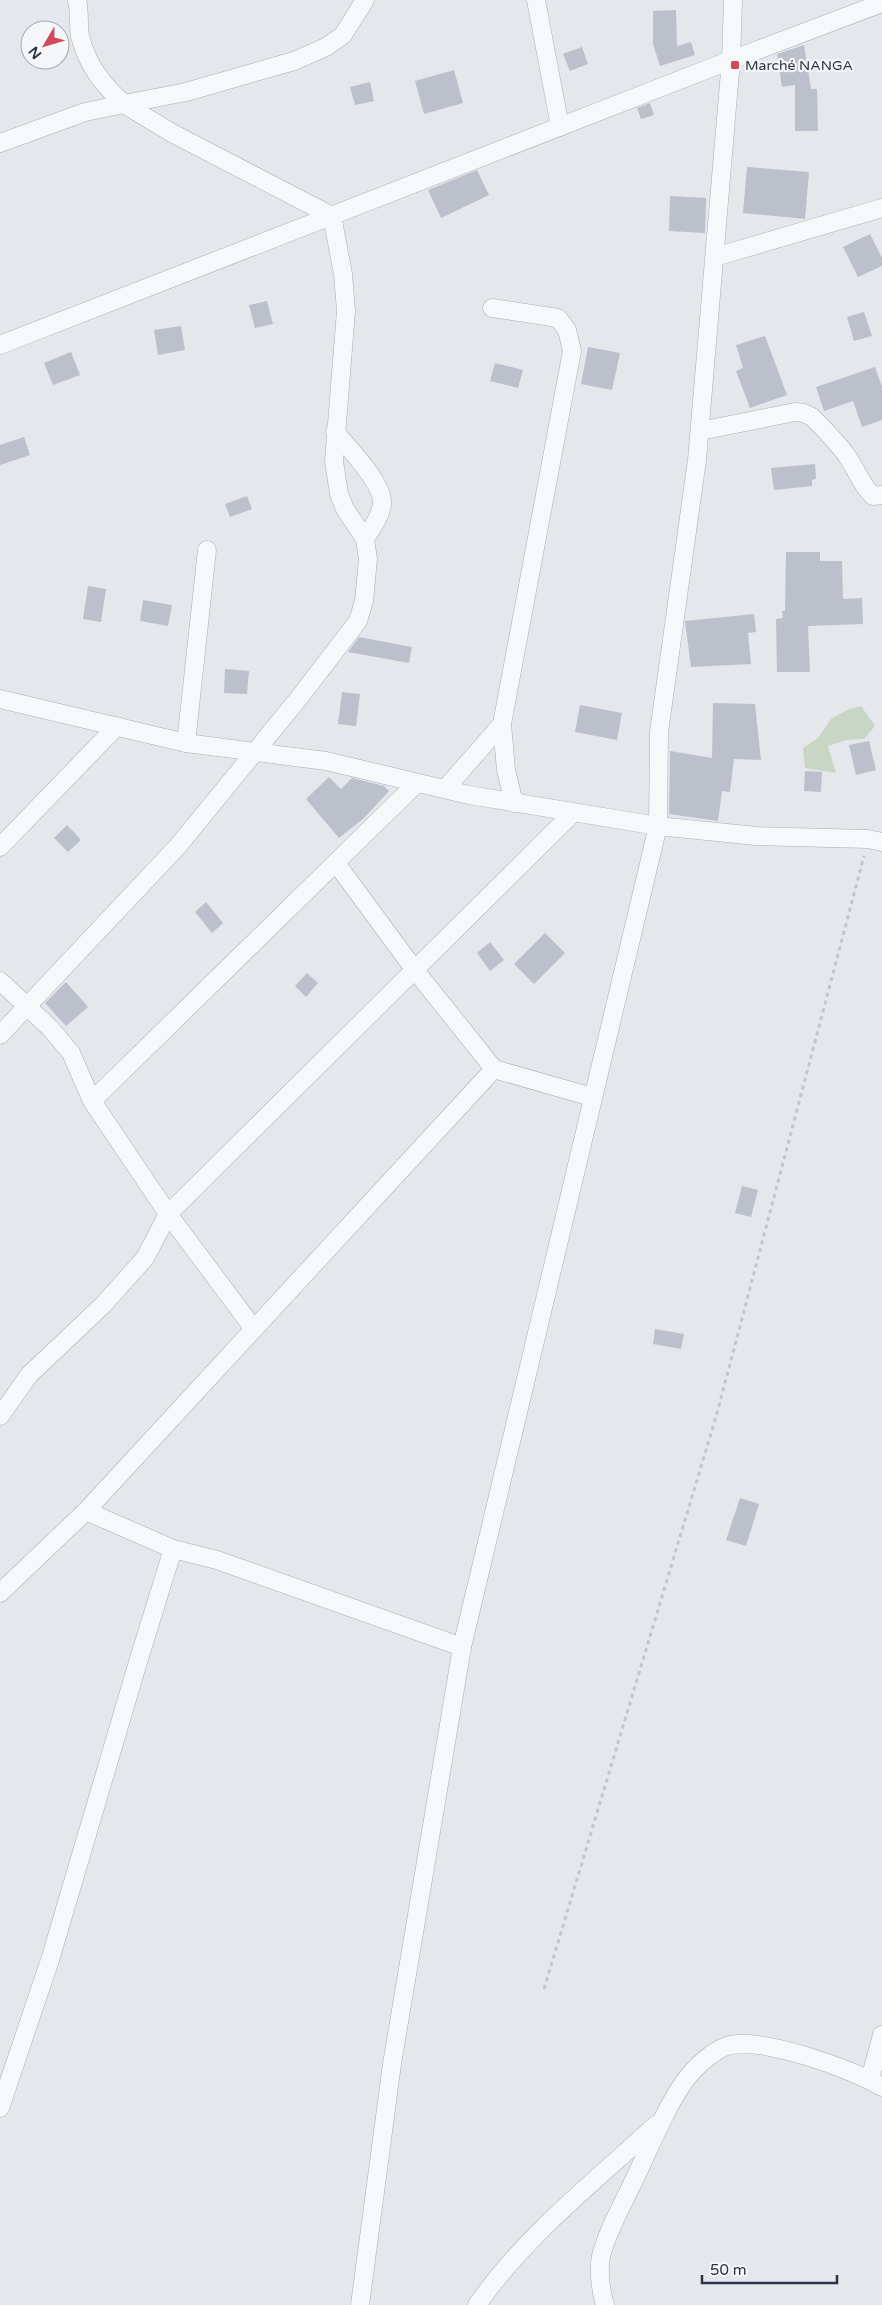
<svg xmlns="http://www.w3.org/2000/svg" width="882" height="2305" viewBox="0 0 882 2305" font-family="'Varela Round',sans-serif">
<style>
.green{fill:#c9d6c5}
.building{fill:#bbc0ca}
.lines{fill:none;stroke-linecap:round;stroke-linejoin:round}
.minor-casing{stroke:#a9aeb7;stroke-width:19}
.path{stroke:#c2c5cb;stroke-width:3;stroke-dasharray:4 4;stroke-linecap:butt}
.minor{stroke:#f7f8fa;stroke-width:18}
.poi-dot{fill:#d1495b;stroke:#f4f6f9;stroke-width:2}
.labels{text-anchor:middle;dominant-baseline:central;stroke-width:4.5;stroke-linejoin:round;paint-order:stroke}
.poi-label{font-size:14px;fill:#2b3445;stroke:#f4f6f9;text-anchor:start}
</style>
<rect width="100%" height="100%" fill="#e4e7ec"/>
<path class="green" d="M861,706L875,726L864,739L846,740L828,746L836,773L805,768L803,748L818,738L831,719L847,710Z"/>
<g class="building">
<path d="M676,10L677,46L691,42L695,55L660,66L653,44V11Z"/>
<path d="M804,45L811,89H817L818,131H795V85L782,87L777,54Z"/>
<path d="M582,47L588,64L570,71L563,54Z"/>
<path d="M454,70L463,103L424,114L415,81Z"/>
<path d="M370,82L374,101L355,105L350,87Z"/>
<path d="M650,103L654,115L641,119L637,108Z"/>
<path d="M747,167L809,172L805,219L743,213Z"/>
<path d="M477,170L489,195L441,218L428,190Z"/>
<path d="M670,196L706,198L705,233L669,231Z"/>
<path d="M870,234L882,258V266L858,277L843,247Z"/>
<path d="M267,301L273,324L255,328L249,305Z"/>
<path d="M864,312L872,336L854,341L847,317Z"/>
<path d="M181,326L185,350L158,355L154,330Z"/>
<path d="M765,336L787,395L750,408L736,371L743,368L736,345Z"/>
<path d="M588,347L620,353L612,390L581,384Z"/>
<path d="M71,352L80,375L53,385L44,363Z"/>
<path d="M495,363L523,370L518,388L490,381Z"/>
<path d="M875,367L882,387V420L862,427L853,401L824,411L816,387Z"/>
<path d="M24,437L30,455L0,465V445Z"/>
<path d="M815,464L816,479L812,480V486L774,490L771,468Z"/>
<path d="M247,496L252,509L230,517L225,504Z"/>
<path d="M786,552H820V561H842L843,599L862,598L863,624L808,626L810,672H777L776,619L783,618L782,611H785Z"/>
<path d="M88,586L106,589L101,622L83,619Z"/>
<path d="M143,600L172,605L168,626L140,621Z"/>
<path d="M754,614L756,632L748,633L751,664L691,667L685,621Z"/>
<path d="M359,637L412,647L409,663L348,652Z"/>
<path d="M225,669L249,671L247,694L224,693Z"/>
<path d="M342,692L360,694L356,726L338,724Z"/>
<path d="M713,703L755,704L761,760L734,759L730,792L722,791L718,821L669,814L670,751L712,758Z"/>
<path d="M580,705L622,713L617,740L575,732Z"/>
<path d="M869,741L876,770L856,775L849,745Z"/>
<path d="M805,771L822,772L821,792L804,791Z"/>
<path d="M329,777L341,789L352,778L384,786L389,791L364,818L339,838L306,799Z"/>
<path d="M67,825L81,840L68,852L54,838Z"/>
<path d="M206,902L223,923L212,933L195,912Z"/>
<path d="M545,933L565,953L534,984L514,964Z"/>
<path d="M490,942L504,960L490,971L477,953Z"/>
<path d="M307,973L318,983L306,997L295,986Z"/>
<path d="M66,982L88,1007L66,1026L45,1003Z"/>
<path d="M742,1186L758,1190L751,1217L735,1213Z"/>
<path d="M655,1329L684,1334L681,1349L653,1344Z"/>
<path d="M740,1498L759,1504L746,1546L726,1540Z"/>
</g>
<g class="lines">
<g class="minor-casing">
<g id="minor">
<path d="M77,0C80,12 78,24 80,36C87,65 103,85 124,104L186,92L294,61L326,47L343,35L365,0"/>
<path d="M536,0L560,127"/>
<path d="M0,143L85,112L124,104L172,133L332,216L343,274L346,311L334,461L339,494L345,509L365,539L368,559L364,601L358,621L299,698L178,846L0,1035"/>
<path d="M715,257L882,208"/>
<path d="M492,308L558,318L567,330L572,351L502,724L506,770L514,803"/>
<path d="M0,345L731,60L882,3"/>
<path d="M700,431L795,412L804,413L812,417C824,429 837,442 847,456C855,467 863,488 873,496L882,495"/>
<path d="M335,432C348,447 384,484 382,504C381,516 371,529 365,539"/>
<path d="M0,699L186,743L326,761L469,795L658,826L756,836L868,839L882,842"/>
<path d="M186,743L207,550"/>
<path d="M445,789L502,724"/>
<path d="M0,847L117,726"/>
<path d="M336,863L414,969L494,1069L592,1097"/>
<path d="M0,981L50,1028L71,1053L92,1101L168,1214L254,1329"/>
<path d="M92,1101L417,783"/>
<path d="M0,1416L29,1375L103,1305L145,1258L168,1214L573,813"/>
<path d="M86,1511L173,1549"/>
<path d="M0,1593L86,1511L494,1069"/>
<path d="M870,2079L882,2035"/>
<path d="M0,2108L50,1960L138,1662L173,1549L217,1560L462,1647"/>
<path d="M360,2305L392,2064L462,1647L658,826L659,732L697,460L731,60L733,0"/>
<path d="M477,2305C525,2236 594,2182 656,2125"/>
<path d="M605,2305C601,2292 598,2270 601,2256C608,2229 624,2202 636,2176C651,2145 664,2111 684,2082C693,2069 712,2051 727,2046C758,2035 855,2070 882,2087"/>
</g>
</g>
<path class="path" d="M544,1989L716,1417L864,856"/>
<use href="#minor" class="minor"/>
</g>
<rect class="poi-dot" x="730" y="60" width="10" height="10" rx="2.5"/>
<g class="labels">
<g class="poi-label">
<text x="745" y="65">Marché NANGA</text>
</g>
</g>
<g transform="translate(45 45) rotate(232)"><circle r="24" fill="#f4f6f9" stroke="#a4a8b1"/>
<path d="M0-4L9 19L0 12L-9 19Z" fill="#d1495b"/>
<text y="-8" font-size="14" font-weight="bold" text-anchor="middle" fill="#2b3445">N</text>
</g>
<path d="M702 2275v8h135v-8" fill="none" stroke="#2b3445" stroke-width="2.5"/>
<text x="710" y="2275" font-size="15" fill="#2b3445" stroke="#f4f6f9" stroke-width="4" paint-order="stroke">50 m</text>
</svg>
